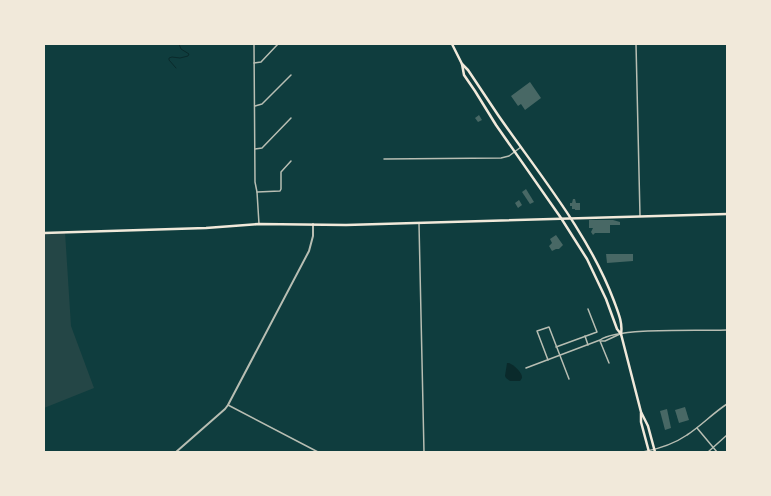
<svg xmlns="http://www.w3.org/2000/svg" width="771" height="496" viewBox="0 0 771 496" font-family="'IBM Plex Sans',sans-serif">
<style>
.green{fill:#244646}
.water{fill:#0a2a2b}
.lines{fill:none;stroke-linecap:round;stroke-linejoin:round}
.stream{stroke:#0a2a2b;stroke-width:1}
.building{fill:#486865}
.minor{stroke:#b8beb3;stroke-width:1.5}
.tertiary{stroke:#b8beb3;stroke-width:2}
.secondary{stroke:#f1e9da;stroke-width:2.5}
.trunk{stroke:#f1e9da;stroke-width:2.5}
</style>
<rect width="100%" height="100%" fill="#0f3d3e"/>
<path class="green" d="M65,232L71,326L94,388L44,408V233Z"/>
<path class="water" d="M507,363H509C514,365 523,373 522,378L520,381H510L506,378L505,376Z"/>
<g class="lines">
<path class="stream" d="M176,68L169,60V58L172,57L180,58L188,56L189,54L181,49L179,44"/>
</g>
<g class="building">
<path d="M530,82L541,98L525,110L521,104L518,106L511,96Z"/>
<path d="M479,115L482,120L478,122L475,118Z"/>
<path d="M526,189L534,202L530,204L522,192Z"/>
<path d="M573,199H575L576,203H580V210H575V209H572V206H570V203H572Z"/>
<path d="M519,200L522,205L518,208L515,203Z"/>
<path d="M589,220H613L620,222V225H610V233H595L593,235L591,232L593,228H589Z"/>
<path d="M556,235L563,245L559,249H556L552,251L549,246L552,243L550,239Z"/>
<path d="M606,254H633V261L607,263Z"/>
<path d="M685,407L689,420L679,423L675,410Z"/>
<path d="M667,409L671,428L665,430L660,411Z"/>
</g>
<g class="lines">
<g class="minor">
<path d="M254,44L255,182L257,192L259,224"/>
<path d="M636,44L640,216"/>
<path d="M254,63L261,62L278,44"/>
<path d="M255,106L262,104L291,75"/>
<path d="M255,149L262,148L291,118"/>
<path d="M384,159L501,158L509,156L521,147"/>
<path d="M257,192L280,191L281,189V172L291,161"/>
<path d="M419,224L424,452"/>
<path d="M585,336L588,345"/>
<path d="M600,341L609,363"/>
<path d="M601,341H605L620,334"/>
<path d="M556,347L597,332L588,309"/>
<path d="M548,360L537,331L549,327L569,379"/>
<path d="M526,368L600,340C618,327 701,331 727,330"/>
<path d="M228,405L318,452"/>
<path d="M697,428L717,452"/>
<path d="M643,452C658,449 674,444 687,435C701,426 713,413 727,404"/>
<path d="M708,452L727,435"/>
</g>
<path class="tertiary" d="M176,452L225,409L228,405L309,251L313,236V224"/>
<path class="secondary" d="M44,233L206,228L259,224L346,225L727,214"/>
<g class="trunk">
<path d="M452,44L462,64L464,75L475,91L496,125L561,218L587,259L606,299L617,329L621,334"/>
<path d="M462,64L468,70C478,85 488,100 498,115C539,174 589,234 614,301C618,312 623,323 621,334L641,412L648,426L655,452"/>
<path d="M641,413V422L649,452"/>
</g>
</g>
<rect width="771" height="496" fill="none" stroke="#f1e9da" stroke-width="90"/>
</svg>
